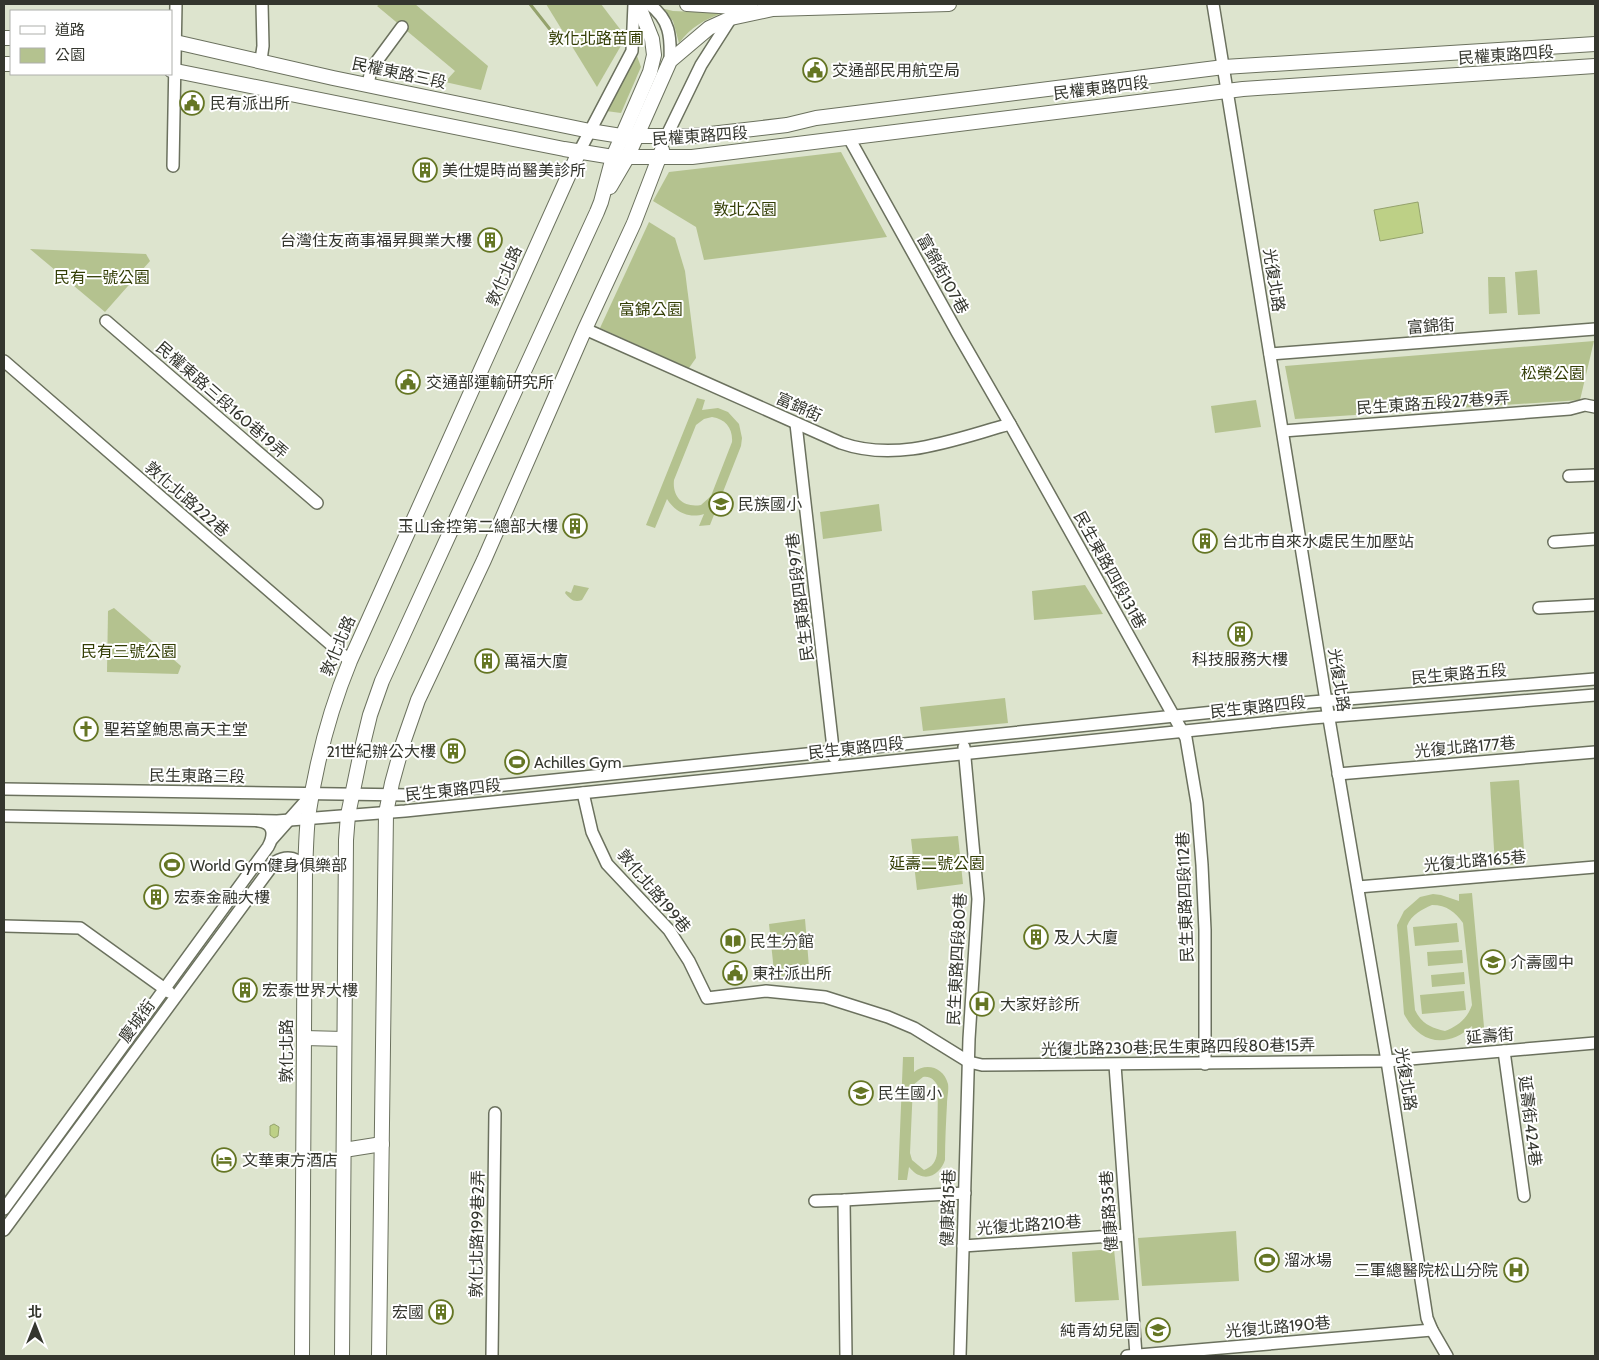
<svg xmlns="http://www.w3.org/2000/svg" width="1599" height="1360" viewBox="0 0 1599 1360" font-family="Cabin,'Noto Sans TC',sans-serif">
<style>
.green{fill:#b4c28f;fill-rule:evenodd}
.water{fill:#bdd086;stroke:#94a26c}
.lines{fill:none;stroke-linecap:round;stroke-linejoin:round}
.stream{stroke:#94a26c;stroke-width:3}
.minor-casing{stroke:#6b715e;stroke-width:14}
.major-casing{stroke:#6b715e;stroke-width:16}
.minor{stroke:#fff;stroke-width:11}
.major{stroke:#fff;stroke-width:14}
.labels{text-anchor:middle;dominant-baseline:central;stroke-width:4;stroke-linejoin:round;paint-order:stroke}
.park-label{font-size:16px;fill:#333e05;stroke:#fff}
.street-label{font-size:16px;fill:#34362e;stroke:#fff}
.poi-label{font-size:16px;fill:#34362e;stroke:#fff;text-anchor:start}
</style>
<rect width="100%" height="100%" fill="#dde4ce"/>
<g class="green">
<path d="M380,4H415L488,66L481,90L445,82L455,71L377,6Z"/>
<path d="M546,4H601L626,37L597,87Z"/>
<path d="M661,8L673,11L722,13C704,20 691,27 679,43L673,21Z"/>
<path d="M637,56L641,67L621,113L606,111Z"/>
<path d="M841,152L887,237L704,260L696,227L653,201L669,172Z"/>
<path d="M649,222L675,238L685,271L696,358L689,368L600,328Z"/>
<path d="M30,249L146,254L150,261L105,312Z"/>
<path d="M1537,270L1540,314L1518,315L1515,272Z"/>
<path d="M1488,277H1505L1507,313L1489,314Z"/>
<path d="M1594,341L1580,400L1295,419L1285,366Z"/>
<path d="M697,398L705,400L702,410L718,408L728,412L739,424L742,438L741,446L710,525L699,526L704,514C689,519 675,512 667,499L655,528L646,525ZM712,417C726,419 733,429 732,442L711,496L701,505C684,508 672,498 674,480L696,425L704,419Z"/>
<path d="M1256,400L1261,427L1215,433L1211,406Z"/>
<path d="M879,504L882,531L823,539L820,512Z"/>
<path d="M574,585L589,588L582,600C574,603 570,599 565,593L566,591L571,593Z"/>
<path d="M1085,585L1103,614L1034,620L1032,591Z"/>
<path d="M114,608L181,666L178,674L107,672L108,611Z"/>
<path d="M1005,698L1008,723L923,731L920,707Z"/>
<path d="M1519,780L1525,864L1495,866L1490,782Z"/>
<path d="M958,836L963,884L917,890L911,839Z"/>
<path d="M1472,893L1485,1038L1474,1039L1472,1026C1448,1048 1420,1045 1404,1014L1397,925L1404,911L1420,897L1433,894L1441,895L1459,901V894ZM1432,905C1447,905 1455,912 1463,923L1472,1005C1467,1019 1458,1026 1445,1031C1431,1028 1421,1023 1415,1010L1407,926C1412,914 1421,910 1432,905Z"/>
<path d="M805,919L810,979L775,981L769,924Z"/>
<path d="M1457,923L1459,942L1415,946L1413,927Z"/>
<path d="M1462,950L1463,963L1428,966L1427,952Z"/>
<path d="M1464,972L1465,984L1432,987L1431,975Z"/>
<path d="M1464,991L1466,1010L1422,1014L1420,995Z"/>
<path d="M903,1057H914V1072C926,1062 944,1067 948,1084C949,1090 947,1098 947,1104C946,1122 945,1141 945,1160C942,1170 931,1181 919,1175C915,1174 912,1170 909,1167L907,1180H898ZM923,1077C931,1076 934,1080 938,1086L937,1153C936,1162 932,1167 924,1170L912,1160L910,1153L913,1085Z"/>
<path d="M1236,1231L1239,1281L1142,1286L1138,1238Z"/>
<circle cx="1267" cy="1259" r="11"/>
<path d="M1114,1249L1119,1300L1075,1302L1072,1252Z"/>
</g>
<g class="water">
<path d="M1418,202L1423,233L1380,241L1374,210Z"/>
<path d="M274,1124L279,1127L278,1136L274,1138L270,1135V1126Z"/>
</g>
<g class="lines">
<path class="stream" d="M530,4L560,42"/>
<g class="minor-casing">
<g id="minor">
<path d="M649,4C670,20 671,36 670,61"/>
<path d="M1213,4L1326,701L1387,1061L1427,1318L1432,1330L1447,1356"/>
<path d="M261,60L263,46L262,4"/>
<path d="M368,85L371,69L402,27"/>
<path d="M666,137L701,65L731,18"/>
<path d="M849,138L957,332L1010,424L1186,738L1197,803L1202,865L1205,930V1064"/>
<path d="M579,152L632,51L634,4"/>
<path d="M173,166L176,4"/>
<path d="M106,321L317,503"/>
<path d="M585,329L841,443C898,463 955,439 1010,424"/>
<path d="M1270,354L1595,329"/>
<path d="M4,361L350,661"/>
<path d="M796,424L834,757"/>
<path d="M1283,431L1570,409L1585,405L1595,407"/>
<path d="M1569,476L1595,475"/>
<path d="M1554,542L1595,539"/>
<path d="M1539,608L1595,605"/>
<path d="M1338,774L1595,752"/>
<path d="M4,789L408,795L1311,702L1595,679"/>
<path d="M583,793L592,832L607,864L669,930L689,961L707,998L766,991L825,997L888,1017L914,1028L969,1062L982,1065L1387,1061L1595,1043"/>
<path d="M4,816L277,821L405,811L1312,718L1595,695"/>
<path d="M272,839L312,794"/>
<path d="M1358,887L1595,867"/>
<path d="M4,926L80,928L169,992"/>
<path d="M1504,1051L1524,1196"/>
<path d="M1115,1065L1136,1355"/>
<path d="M844,1200L846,1356"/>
<path d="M815,1201L844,1200L965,1193"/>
<path d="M4,1209L268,847C274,836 275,823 259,821"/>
<path d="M4,1230L275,862C287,855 300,857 305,871"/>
<path d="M963,1246L1127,1235"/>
<path d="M492,1356L495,1113"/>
<path d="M960,1356L969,1039L978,899L964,747"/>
<path d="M1127,1356L1432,1330"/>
</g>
</g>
<g class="major-casing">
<g id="major">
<path d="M687,4L751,8"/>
<path d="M4,38H11"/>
<path d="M171,41L333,78L590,131L621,136H693L787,125L816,118L1224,67L1595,44"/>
<path d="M4,64H11"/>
<path d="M171,70L564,149L613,157H692L1243,89L1595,66"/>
<path d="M610,187L627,158L670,61L709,28L731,18L773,9L949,4"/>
<path d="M304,1038L344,1039"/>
<path d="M344,1150L382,1144"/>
<path d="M302,1356L305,871C306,853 306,835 308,817C316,763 329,712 350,661L579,152"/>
<path d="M342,1356L346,840L348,815L361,752L370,715L382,681L597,212L601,202L613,157L650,72L654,55L652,39L638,4"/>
<path d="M379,1356L386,813L392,783L403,743L418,700L484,560L585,329L634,223L662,150"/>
</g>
</g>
<use href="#minor" class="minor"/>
<use href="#major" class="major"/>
</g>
<defs>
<g id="civic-ring" transform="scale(1.25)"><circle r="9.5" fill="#fff" stroke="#657624" stroke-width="1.5"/><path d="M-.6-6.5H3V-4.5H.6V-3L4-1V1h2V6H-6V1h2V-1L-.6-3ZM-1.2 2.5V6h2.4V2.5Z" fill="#657624"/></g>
<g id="building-ring" transform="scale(1.25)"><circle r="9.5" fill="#fff" stroke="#657624" stroke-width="1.5"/><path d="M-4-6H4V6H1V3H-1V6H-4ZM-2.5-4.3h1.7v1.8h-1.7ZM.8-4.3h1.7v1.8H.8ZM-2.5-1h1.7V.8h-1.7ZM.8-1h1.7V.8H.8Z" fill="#657624"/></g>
<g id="school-ring" transform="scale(1.25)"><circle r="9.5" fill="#fff" stroke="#657624" stroke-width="1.5"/><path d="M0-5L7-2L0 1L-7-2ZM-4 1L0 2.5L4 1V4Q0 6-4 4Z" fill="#657624"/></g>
<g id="church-ring" transform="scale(1.25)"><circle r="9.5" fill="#fff" stroke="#657624" stroke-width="1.5"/><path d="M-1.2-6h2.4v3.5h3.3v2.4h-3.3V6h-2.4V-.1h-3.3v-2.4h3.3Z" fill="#657624"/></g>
<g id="stadium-ring" transform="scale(1.25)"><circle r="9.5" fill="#fff" stroke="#657624" stroke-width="1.5"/><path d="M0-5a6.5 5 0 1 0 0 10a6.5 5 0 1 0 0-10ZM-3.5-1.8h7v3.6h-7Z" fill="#657624"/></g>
<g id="library-ring" transform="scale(1.25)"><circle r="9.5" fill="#fff" stroke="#657624" stroke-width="1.5"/><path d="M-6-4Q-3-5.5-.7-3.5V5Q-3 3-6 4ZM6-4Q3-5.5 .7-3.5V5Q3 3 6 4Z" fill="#657624"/></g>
<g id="hospital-ring" transform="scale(1.25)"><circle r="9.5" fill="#fff" stroke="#657624" stroke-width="1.5"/><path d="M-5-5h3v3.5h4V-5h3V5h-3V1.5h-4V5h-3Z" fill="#657624"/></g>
<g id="hotel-ring" transform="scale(1.25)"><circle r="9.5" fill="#fff" stroke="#657624" stroke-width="1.5"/><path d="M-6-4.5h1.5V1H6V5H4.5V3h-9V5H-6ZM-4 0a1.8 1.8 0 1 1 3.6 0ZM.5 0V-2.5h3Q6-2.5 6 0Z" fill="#657624"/></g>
</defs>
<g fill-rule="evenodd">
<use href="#civic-ring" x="815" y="70"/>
<use href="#civic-ring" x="192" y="103"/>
<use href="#building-ring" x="425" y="170"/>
<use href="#building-ring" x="490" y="240"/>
<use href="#civic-ring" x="408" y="382"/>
<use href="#school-ring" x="721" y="504"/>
<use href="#building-ring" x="575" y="526"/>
<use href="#building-ring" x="1205" y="541"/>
<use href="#building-ring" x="1240" y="634"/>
<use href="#building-ring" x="487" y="661"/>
<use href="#church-ring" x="86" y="729"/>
<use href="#building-ring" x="453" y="751"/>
<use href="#stadium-ring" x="517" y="762"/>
<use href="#stadium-ring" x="172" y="865"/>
<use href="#building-ring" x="156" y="897"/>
<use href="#building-ring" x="1036" y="937"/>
<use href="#library-ring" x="733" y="941"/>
<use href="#school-ring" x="1493" y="962"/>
<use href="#civic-ring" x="735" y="973"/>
<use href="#building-ring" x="245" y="990"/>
<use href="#hospital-ring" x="982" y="1004"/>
<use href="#school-ring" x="861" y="1093"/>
<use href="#hotel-ring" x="224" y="1160"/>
<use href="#stadium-ring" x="1267" y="1260"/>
<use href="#hospital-ring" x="1516" y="1270"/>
<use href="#building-ring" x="441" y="1312"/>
<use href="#school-ring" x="1158" y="1330"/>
</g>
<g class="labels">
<g class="park-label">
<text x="596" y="38">敦化北路苗圃</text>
<text x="745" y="209">敦北公園</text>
<text x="102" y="277">民有一號公園</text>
<text x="651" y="309">富錦公園</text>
<text x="1553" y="373">松榮公園</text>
<text x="129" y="651">民有三號公園</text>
<text x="937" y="863">延壽二號公園</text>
</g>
<g class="street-label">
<text transform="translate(1506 55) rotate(-4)">民權東路四段</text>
<text transform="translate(399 73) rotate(12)">民權東路三段</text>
<text transform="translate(1101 88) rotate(-7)">民權東路四段</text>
<text transform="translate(700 136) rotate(-4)">民權東路四段</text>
<text transform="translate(943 274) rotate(61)">富錦街107巷</text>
<text transform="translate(504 276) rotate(-66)">敦化北路</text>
<text transform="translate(1274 280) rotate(81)">光復北路</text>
<text transform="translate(1431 326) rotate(-4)">富錦街</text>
<text transform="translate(222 400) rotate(41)">民權東路三段160巷19弄</text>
<text transform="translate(1433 403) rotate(-4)">民生東路五段27巷9弄</text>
<text transform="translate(799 407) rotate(24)">富錦街</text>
<text transform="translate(187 499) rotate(41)">敦化北路222巷</text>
<text transform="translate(1110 570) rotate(61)">民生東路四段131巷</text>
<text transform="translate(800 597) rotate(-97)">民生東路四段97巷</text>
<text transform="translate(338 646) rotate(-67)">敦化北路</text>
<text transform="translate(1459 674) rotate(-5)">民生東路五段</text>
<text transform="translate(1339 680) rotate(81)">光復北路</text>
<text transform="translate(1258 707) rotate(-6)">民生東路四段</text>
<text transform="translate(1465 747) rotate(-5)">光復北路177巷</text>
<text transform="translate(856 748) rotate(-6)">民生東路四段</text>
<text transform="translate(197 776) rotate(1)">民生東路三段</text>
<text transform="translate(453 790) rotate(-6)">民生東路四段</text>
<text transform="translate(1475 861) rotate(-5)">光復北路165巷</text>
<text transform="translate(654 891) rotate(50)">敦化北路199巷</text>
<text transform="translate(1185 897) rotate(-92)">民生東路四段112巷</text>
<text transform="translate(957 959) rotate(-87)">民生東路四段80巷</text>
<text transform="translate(137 1021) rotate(-54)">慶城街</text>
<text transform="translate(1490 1036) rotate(-5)">延壽街</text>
<text transform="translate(1178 1047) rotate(-1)">光復北路230巷;民生東路四段80巷15弄</text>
<text transform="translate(286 1051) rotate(-90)">敦化北路</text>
<text transform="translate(1406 1079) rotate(81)">光復北路</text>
<text transform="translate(1530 1121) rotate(83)">延壽街424巷</text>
<text transform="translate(948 1208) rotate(-88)">健康路15巷</text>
<text transform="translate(1109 1211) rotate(-94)">健康路35巷</text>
<text transform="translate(1029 1225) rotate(-4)">光復北路210巷</text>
<text transform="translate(477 1234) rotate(-89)">敦化北路199巷2弄</text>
<text transform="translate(1278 1327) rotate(-5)">光復北路190巷</text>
</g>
<g class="poi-label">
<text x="832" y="70">交通部民用航空局</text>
<text x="210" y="103">民有派出所</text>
<text x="442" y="170">美仕媞時尚醫美診所</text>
<text x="472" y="240" text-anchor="end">台灣住友商事福昇興業大樓</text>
<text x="426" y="382">交通部運輸研究所</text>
<text x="738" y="504">民族國小</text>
<text x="558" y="526" text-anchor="end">玉山金控第二總部大樓</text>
<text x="1222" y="541">台北市自來水處民生加壓站</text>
<text x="1240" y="659" text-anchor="middle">科技服務大樓</text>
<text x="504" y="661">萬福大廈</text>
<text x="104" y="729">聖若望鮑思高天主堂</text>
<text x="436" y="751" text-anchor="end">21世紀辦公大樓</text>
<text x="534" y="762">Achilles Gym</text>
<text x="190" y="865">World Gym健身俱樂部</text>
<text x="174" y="897">宏泰金融大樓</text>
<text x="1054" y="937">及人大廈</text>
<text x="750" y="941">民生分館</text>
<text x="1510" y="962">介壽國中</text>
<text x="752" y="973">東社派出所</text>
<text x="262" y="990">宏泰世界大樓</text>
<text x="1000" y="1004">大家好診所</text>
<text x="878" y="1093">民生國小</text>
<text x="242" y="1160">文華東方酒店</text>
<text x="1284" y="1260">溜冰場</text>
<text x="1498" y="1270" text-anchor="end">三軍總醫院松山分院</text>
<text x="424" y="1312" text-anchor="end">宏國</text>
<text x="1140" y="1330" text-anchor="end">純青幼兒園</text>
</g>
</g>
<rect width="1599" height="1360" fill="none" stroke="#34362e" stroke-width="10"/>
<rect x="10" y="10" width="162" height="65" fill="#ffffff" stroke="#aeafab"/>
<rect x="20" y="26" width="25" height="8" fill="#ffffff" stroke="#aeafab"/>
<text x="55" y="35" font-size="15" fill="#34362e">道路</text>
<rect x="20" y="48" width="25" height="15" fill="#b4c28f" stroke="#aeafab"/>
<text x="55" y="60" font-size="15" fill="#34362e">公園</text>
<g transform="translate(35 1325)" stroke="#ffffff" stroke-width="4" paint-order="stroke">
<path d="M0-4L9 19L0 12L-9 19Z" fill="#34362e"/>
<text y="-8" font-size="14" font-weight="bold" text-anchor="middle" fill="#34362e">北</text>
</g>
</svg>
